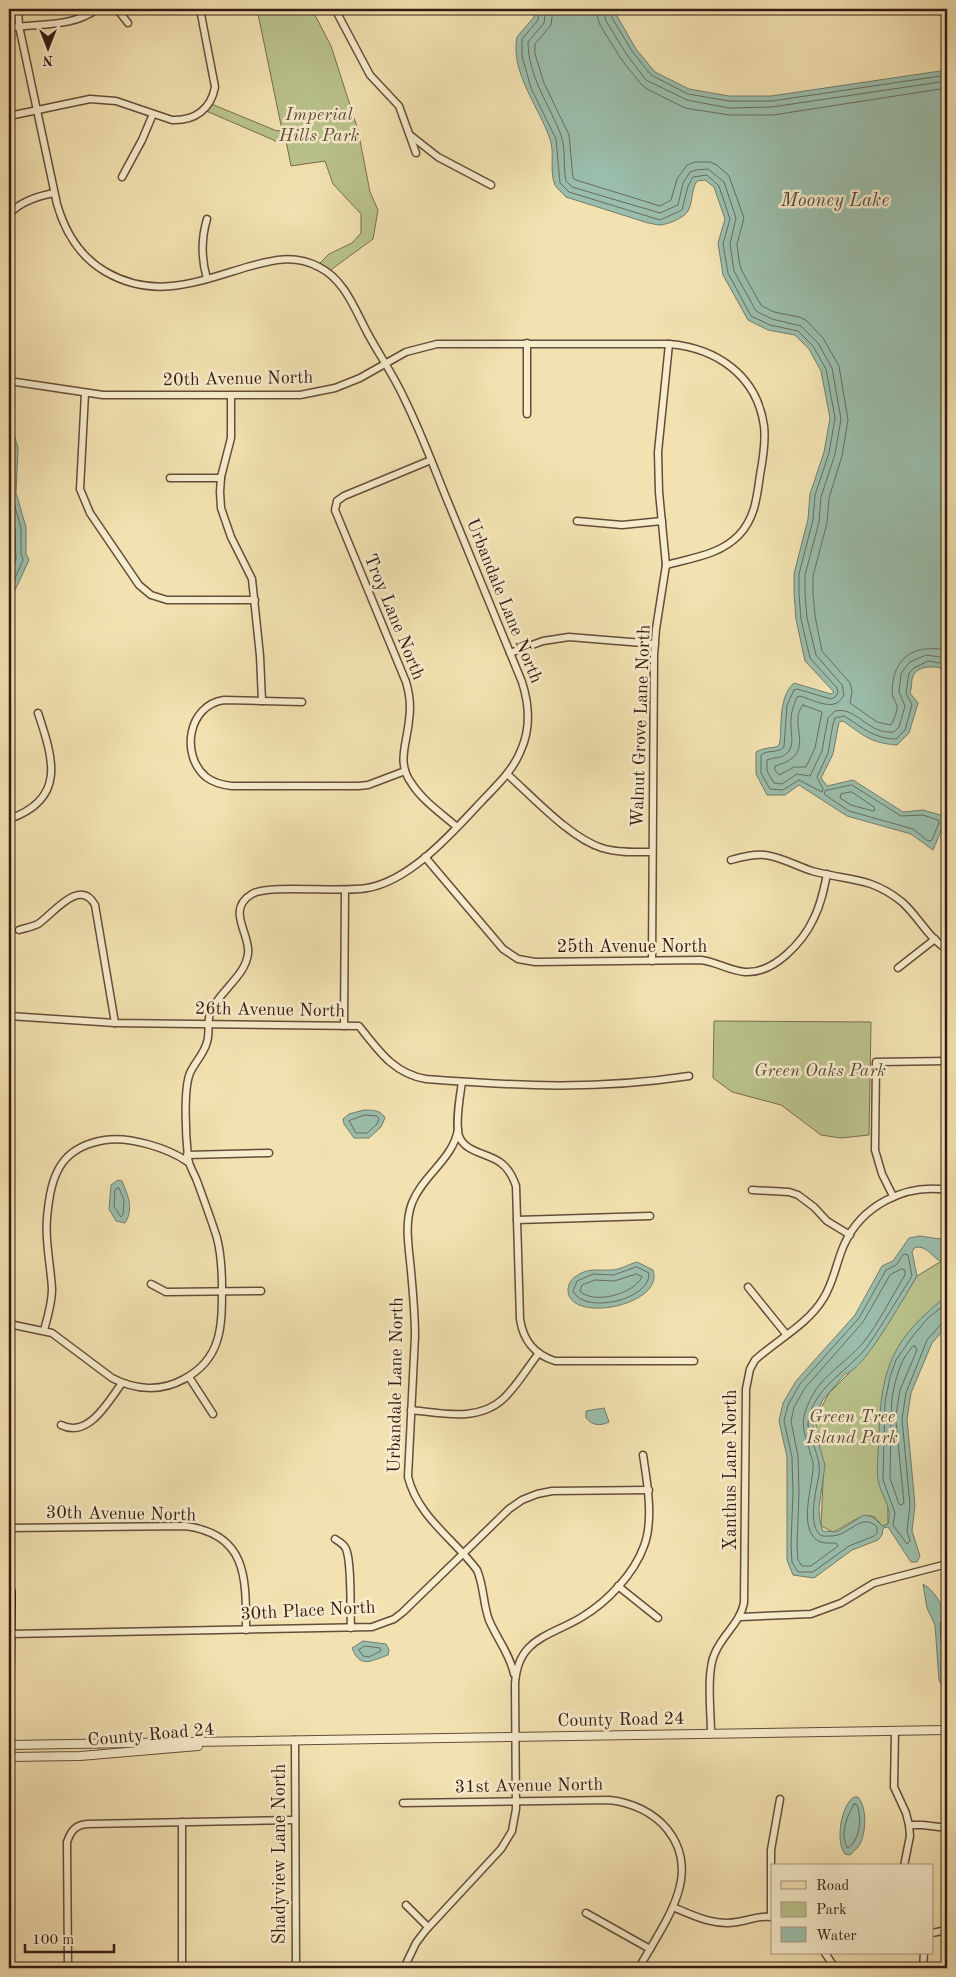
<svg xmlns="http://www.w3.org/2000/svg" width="956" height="1977" viewBox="0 0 956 1977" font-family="'Old Standard TT',serif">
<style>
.green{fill:#bac38c;stroke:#776f4f}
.water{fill:#9bbeac;stroke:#727d6e}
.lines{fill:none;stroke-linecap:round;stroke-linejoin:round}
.shore{stroke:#686c5f;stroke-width:1}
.minor-casing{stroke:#644d3a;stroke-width:9}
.tertiary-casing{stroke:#644d3a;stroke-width:10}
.primary-casing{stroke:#341b12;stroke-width:12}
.minor{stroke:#f7eccc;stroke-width:6}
.tertiary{stroke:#f7eccc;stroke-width:8}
.primary{stroke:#f3e2b1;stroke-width:10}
.labels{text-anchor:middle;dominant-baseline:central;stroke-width:5;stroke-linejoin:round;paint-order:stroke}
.park-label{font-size:18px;font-style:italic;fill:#5c4d37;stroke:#f7eccc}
.street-label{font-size:18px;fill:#341b12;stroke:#f7eccc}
.water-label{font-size:19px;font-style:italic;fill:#534c40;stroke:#f7eccc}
</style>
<rect width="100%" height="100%" fill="#f3e2b1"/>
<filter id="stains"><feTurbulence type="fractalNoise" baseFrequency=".004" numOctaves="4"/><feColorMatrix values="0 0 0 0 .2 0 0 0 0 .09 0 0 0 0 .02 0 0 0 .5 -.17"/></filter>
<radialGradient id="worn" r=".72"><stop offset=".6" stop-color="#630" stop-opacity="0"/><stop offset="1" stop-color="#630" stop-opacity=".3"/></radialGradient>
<g class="green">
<path d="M257,9H308L316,17L331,46L358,130L370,192L378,210L373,239L328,272L317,266L329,254L352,243L361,233V214L333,184L325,161L291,166L286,141L278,142L204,110L209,103L277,131L282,130Z"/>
<path d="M714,1021L871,1022L869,1135L841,1138L821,1135L781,1105L732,1092L713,1078Z"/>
<path d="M940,1262L947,1264V1304L887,1372L888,1524L882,1526C880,1523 877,1519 874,1517C862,1511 844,1528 833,1532L821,1526L823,1482L819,1445L815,1419L829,1393L857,1365L880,1336L917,1276Z"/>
</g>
<g class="water">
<path d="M534,9H613L636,49L655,72L689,89L729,96H771L947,70V670C938,666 918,664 913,676C911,680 912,688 910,693L918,703L909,733L897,745C871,743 864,736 843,721L839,722L833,754L821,778L827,786L853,780L903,812L923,810L947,817L933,850L911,834L847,816L799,785L785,795H767L756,774V752C764,747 776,748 778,746C784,742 775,699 794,683L831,694L834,692L805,661L796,619L794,594V574L808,519L810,494L824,452L830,418L821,371L809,349L795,335L768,330L748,320L723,275L718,243L725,219L714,187L705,180L697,181C691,190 693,202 688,211C684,218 667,225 659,225C656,225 651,223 648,223L566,197C563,193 557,189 555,185C549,171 555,153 550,139C539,107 510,72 517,37L534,17Z"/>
<path d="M9,418L18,448L16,493L26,527V554L29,560L9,603Z"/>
<path d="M364,1110C373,1110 381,1110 385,1118L381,1127L369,1138H354L344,1124L343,1119L349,1114Z"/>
<path d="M118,1180L122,1181C128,1195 134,1209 125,1223L116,1221L109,1209L111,1185Z"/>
<path d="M920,1236L947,1240V1263C933,1262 928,1243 914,1248L912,1252L917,1276C905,1295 864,1371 845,1374L822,1401L813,1424L825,1465L819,1508L820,1522L823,1531L837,1532L864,1515L873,1517L882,1526L888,1524C893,1507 881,1496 878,1480C876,1466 879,1449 879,1434C881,1367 893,1338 947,1296V1326L932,1343L911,1393L907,1419L915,1505L912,1531L920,1556L917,1562H911L888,1527L883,1528L882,1535L878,1540L852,1550L814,1578L793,1575L787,1560V1457L779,1421L783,1403L796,1381L855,1315L882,1266L893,1261L909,1238Z"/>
<path d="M637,1262L653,1270C665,1306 568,1324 568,1290C568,1285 571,1279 575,1277C588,1267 597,1271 611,1270C620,1270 629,1264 637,1262Z"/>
<path d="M604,1408L609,1422C600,1426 593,1426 586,1418V1411Z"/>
<path d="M923,1584C955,1603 947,1654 947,1686H946L941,1684L939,1680L935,1625L927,1608Z"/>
<path d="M363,1641L386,1644L389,1650L388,1655C371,1661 360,1669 352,1648Z"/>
<path d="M854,1797H858C867,1808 866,1829 861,1842C859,1847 854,1851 850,1855L845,1854C835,1842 841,1805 854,1797Z"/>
</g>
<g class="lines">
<g class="shore">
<path d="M539,9L538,20L522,39V56L531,88L556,139L560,183L569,192L660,220L682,210L688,186L693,177L707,175L719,186L730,219L723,244L728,273L751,316L770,325L798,331L813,346L826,369L835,418L829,453L815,495L813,520L799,574V594L801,619L810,658L837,688L838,693L835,697L831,699L797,689L794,690L787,705L784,747C778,754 768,749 761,755V773L770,789L783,790L799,780L822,792L823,789L817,777L828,753L833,724L835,718L844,716C862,727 874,739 896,739L905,730L912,705L906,693L909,673L914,668L928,661L947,664"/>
<path d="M546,9L544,23L528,42C528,76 549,104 561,135C566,149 563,167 566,181L572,187L660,213L678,205L683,183L690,172L696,170L708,169L724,182L736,218L730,244L734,271L756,311L772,319L801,326L818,343L832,368L841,419L835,454L821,497L819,522L805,575V594L807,618L816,655L842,685L844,694C837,714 814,700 800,696L797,697C794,704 791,712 791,720C790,732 796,746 786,754C780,759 773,757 767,760V771L774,783L782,784L797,774L810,776L822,751L828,718L835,711C856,706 868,735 894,732L899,727L905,706L899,692L901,674L904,669L910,662L926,655L947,658"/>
<path d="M553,9L551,25L535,44V54L544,83L569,135L573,178L576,180L660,206L671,200L677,179L687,165L695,162H710L717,165L729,176L744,218L737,244L739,260L741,269L758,300L762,306L774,312L799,317L806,320L823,338L839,366L848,420L842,456L829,498L827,523L813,576V594L815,616L822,651L850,683L852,692L850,703L877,722L891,725C893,721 898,711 897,706C896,701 892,698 892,692C893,657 913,644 947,650"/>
<path d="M595,9L600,25L621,59L641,84L647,89L685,108L729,115H773L947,88"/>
<path d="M603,9L606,21L627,55L646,80L687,100L729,108L772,107L947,81"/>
<path d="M609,9L612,18L632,51L651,75L688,94L729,101H772L947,75"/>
<path d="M9,434L13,449L11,493L21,528V554L23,560L9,592"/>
<path d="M9,508L15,529L16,560L9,576"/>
<path d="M803,705L822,712L815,748L806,767H794L779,775L775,770V766C820,754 786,724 803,705Z"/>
<path d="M852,785L901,816L923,815L938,820L939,823L932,840L928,841L913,829L849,811L824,794L825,791Z"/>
<path d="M852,792L874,807L875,810L873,811L851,805L840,798L841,794Z"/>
<path d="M365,1115L377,1116L379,1119L377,1124L367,1133H356L349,1121Z"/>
<path d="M119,1188L124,1200L123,1215L121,1217L114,1207L115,1190Z"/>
<path d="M904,1254L908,1255L912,1276C898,1298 884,1322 869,1344C851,1370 812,1387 808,1423C807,1438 822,1455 819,1475C816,1490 808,1522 819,1534C822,1537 827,1536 830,1536C849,1537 861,1511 877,1527V1533L874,1536L849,1546L813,1572H798L792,1562L791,1545L793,1492L792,1457L784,1421L788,1405L800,1384L859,1318L886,1270L896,1265Z"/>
<path d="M637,1267L649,1273C651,1300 584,1315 573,1291L577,1281L593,1274L613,1275Z"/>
<path d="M902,1269L905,1270V1275C892,1296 879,1323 863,1343C847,1362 823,1374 811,1398C799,1422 803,1428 810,1452C811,1457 814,1462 813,1467C813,1485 798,1527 817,1540C822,1544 830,1543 836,1543L838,1546L811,1566H802L798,1560L797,1545L799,1493L798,1456L791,1421L794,1407L805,1388L863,1322L890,1275Z"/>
<path d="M637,1274L642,1277C634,1294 593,1305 580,1291L582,1285L595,1280L614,1281Z"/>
<path d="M947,1303L928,1318L912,1337L896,1360L890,1377L885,1402L883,1480L895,1513L893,1525L907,1544L910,1541L907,1531L910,1505L902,1419L906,1393L927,1340L942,1323L947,1322"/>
<path d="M915,1346L917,1350L900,1390L896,1415L893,1417C888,1406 896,1376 901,1365C903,1358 908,1353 912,1347Z"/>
<path d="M893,1420L896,1422L904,1503L901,1505L899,1504L890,1478L891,1423Z"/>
<path d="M947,1621H942L940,1623L944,1679L947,1682"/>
<path d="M365,1646L380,1648L381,1651L369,1657L363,1656L359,1650Z"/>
<path d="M854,1804L857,1805C862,1818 860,1840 848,1848C839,1836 847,1816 854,1804Z"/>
</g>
<g class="minor-casing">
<g id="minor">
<path d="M117,9L128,23"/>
<path d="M335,9L370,75L399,106L416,153"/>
<path d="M9,28C39,23 71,28 97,9"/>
<path d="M9,116L90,99L116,101L172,120C195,121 211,109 215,87L200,9"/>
<path d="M410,135L438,157L491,185"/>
<path d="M122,177L142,140L153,114"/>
<path d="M9,214C21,201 38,196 54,193"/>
<path d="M207,219C201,239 201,258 207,279"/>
<path d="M527,343V414"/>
<path d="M9,381L103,395H300L335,388L360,378L406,352L437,344H669C716,348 757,375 764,426C766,442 763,459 760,475C757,497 755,518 739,535C720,555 691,558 666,565"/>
<path d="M85,393L80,489L90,513L139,585L151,595L167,600H255"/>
<path d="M231,396V438L221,477L220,492L221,508L231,537L252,579L260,656L262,701"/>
<path d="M431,460L344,496L337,501L335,510L406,682C410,695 411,707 409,720C407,744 396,763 412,784C423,801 442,814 457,827"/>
<path d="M170,478H221"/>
<path d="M577,521L622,525L662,521"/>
<path d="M510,653L543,641L569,637L655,644"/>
<path d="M302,702L224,700C188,705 180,755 206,777C214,783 222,785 232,786H358L368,785L405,771"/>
<path d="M507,774C533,797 570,838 602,848C618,853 636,852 652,852"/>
<path d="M9,819C67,799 53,758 38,713"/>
<path d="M425,857L503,949L518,959L535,962L701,960C717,962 730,971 745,972C774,974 803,942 814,918C821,904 824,889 827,874"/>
<path d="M731,860C742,857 753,854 765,855C781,857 797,866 812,871C848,881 870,876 902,902C918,916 929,939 947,949"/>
<path d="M19,930C25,928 32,927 38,924C53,914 80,877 95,905L115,1023"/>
<path d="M652,961L654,655L656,629L666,565L659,492L658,452L669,344"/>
<path d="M898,968L935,939"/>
<path d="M9,1016L115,1023L359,1026C378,1050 394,1074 426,1079C518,1086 598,1090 689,1076"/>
<path d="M344,1026L345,891"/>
<path d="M462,1082C460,1096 455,1123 459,1136C465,1153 489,1153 501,1163C509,1169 513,1177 516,1186L520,1319C523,1340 535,1355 555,1361H694"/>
<path d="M458,1129C454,1158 423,1175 412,1203C404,1224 409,1248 411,1271C413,1293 415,1314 415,1336L408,1477C418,1517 454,1539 477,1570C484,1586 483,1604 489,1620C497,1639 510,1654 514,1674"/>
<path d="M187,1155L269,1153"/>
<path d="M752,1190L789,1192L798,1195L814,1207L827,1221L850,1235"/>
<path d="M893,1196L882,1174L875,1150L876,1062L947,1061"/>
<path d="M517,1220L650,1216"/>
<path d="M151,1284L166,1292L261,1291"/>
<path d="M748,1287L786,1334"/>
<path d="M9,1324L52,1333L112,1378C135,1390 161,1392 184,1379C222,1359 222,1326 222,1288C222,1271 221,1254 217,1238C211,1219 204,1200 197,1181C194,1173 189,1166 188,1158C186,1138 183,1090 190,1073C195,1062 204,1054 207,1042C210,1033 207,1022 210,1013C218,992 245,977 248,954C251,934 225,910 252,894C268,884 341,893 367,888C410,881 452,833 481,802C496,786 513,771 521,750C531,728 529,704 522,682C497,622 473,562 448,502C434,468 421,432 404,398C394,376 380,356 368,334C355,310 345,280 319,267C294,254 272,260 247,267C197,282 155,300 106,272C80,257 65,232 57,204L19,26L18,9"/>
<path d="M44,1330C48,1316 52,1303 52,1289C51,1272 48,1256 47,1239C46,1227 47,1214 49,1201C54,1166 68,1146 105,1140C129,1136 168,1148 188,1162"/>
<path d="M189,1377L213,1414"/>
<path d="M411,1410C442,1413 478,1422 503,1399C517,1386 527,1368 539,1353"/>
<path d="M61,1425C88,1439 108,1402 122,1383"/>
<path d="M9,1528L185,1526C248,1534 246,1579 246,1630"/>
<path d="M335,1539C340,1542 344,1544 346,1549C352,1563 350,1611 351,1628"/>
<path d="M618,1586L658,1618"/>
<path d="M741,1617L811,1614L841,1603L874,1583L947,1564"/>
<path d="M10,1634L372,1627L394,1619L403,1612L509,1509L522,1500L537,1494L552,1491L649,1490"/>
<path d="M895,1731L894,1787L906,1813L909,1825L910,1836L904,1866"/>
<path d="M711,1734C711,1712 706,1671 715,1653C723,1634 740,1623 744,1603L746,1389L750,1369L755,1360C777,1340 808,1324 823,1299C834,1282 836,1263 844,1245C861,1206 905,1183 947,1190"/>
<path d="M295,1740L296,1968"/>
<path d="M403,1803L609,1800C657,1805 694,1843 678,1893C670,1919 652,1944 639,1968"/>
<path d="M182,1822V1968"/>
<path d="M909,1825H923L947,1828"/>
<path d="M406,1905L428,1927"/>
<path d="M673,1907C694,1916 714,1926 737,1922C750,1920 760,1915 772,1917"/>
<path d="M586,1913L650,1949"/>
<path d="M771,1916V1850L780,1799"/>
<path d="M932,1933L947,1930"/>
<path d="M825,1953L835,1968"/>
<path d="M68,1968L67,1842C71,1831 75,1825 87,1824L295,1820"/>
<path d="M404,1968L416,1943L425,1931L501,1849L512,1831L516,1809L515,1685C517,1638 549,1637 582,1617C607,1602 634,1574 644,1546C654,1520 647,1481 643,1455"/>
<path d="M923,1968L924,1953"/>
</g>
</g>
<g class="tertiary-casing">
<g id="tertiary">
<path d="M9,1745L947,1730"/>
<path d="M9,1757L80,1756L198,1746"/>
</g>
</g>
<g class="primary-casing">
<path id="primary" d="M9,1588L10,1593L9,1685"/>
</g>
<use href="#minor" class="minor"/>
<use href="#tertiary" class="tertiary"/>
<use href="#primary" class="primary"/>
</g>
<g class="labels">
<g class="park-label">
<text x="319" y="115">Imperial<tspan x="319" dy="21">Hills Park</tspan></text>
<text x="820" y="1071">Green Oaks Park</text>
<text x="852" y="1417">Green Tree<tspan x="852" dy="21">Island Park</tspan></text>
</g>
<g class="street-label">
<text transform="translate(238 379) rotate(-1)">20th Avenue North</text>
<text transform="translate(504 601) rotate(68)">Urbandale Lane North</text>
<text transform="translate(394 617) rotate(68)">Troy Lane North</text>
<text transform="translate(641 726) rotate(-88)">Walnut Grove Lane North</text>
<text x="632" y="947">25th Avenue North</text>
<text transform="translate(270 1010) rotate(1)">26th Avenue North</text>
<text transform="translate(396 1385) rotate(-89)">Urbandale Lane North</text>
<text transform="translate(731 1470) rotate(-90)">Xanthus Lane North</text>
<text transform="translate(121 1514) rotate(1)">30th Avenue North</text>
<text transform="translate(308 1611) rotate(-3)">30th Place North</text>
<text transform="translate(621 1720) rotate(-1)">County Road 24</text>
<text transform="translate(151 1735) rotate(-5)">County Road 24</text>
<text transform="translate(529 1786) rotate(-1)">31st Avenue North</text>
<text transform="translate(280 1854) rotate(-90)">Shadyview Lane North</text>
</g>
<g class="water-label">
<text x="835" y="201">Mooney Lake</text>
</g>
</g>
<rect width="956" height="1977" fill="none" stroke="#f3e2b1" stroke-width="30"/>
<rect x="10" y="10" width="936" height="1957" fill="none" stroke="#341b12" stroke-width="2.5"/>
<rect x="15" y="15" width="926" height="1947" fill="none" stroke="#341b12"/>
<rect x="771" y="1864" width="162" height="90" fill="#f7eccc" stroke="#a99882"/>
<rect x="781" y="1881" width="25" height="8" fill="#f3e2b1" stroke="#a99882"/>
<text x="816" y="1890" font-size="15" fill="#341b12">Road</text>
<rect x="781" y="1902" width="25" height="15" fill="#bac38c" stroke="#a99882"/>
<text x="816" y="1914" font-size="15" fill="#341b12">Park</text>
<rect x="781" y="1927" width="25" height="15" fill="#9bbeac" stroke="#a99882"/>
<text x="816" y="1940" font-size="15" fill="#341b12">Water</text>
<g transform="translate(48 48) rotate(180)" stroke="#f7eccc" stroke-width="4" paint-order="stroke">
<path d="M0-4L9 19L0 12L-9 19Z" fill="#341b12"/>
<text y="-8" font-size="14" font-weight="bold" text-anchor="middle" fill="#341b12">N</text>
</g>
<path d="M25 1944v8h89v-8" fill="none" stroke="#341b12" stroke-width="2.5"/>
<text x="32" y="1944" font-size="15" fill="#341b12" stroke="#f7eccc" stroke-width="4" paint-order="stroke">100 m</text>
<rect width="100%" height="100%" filter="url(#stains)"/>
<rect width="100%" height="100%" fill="url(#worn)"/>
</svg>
